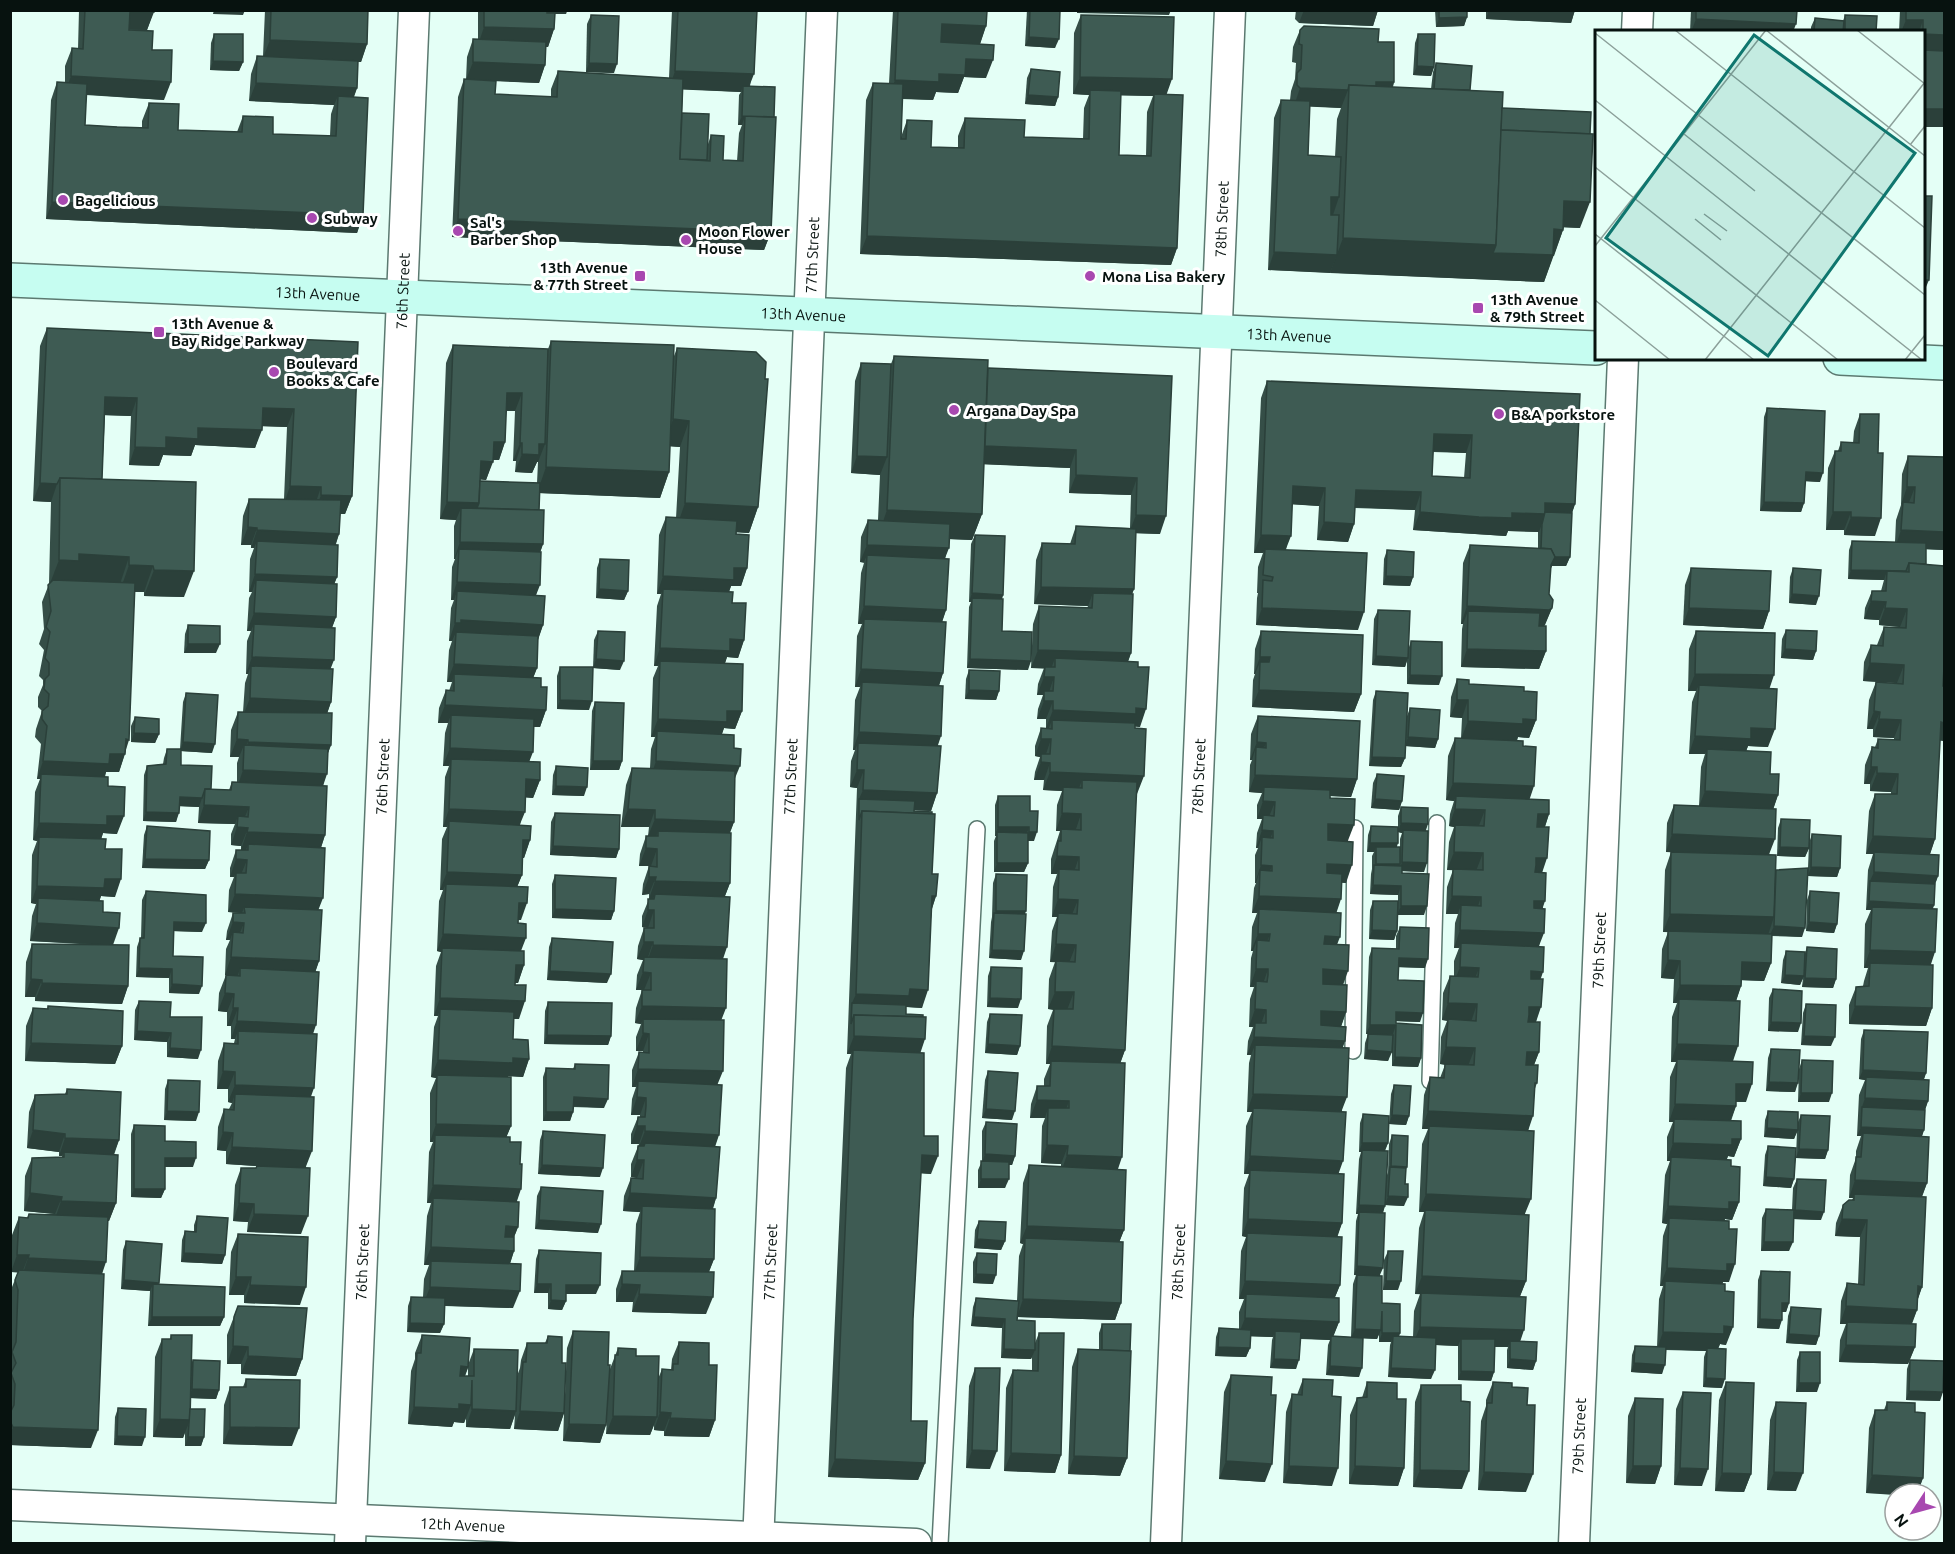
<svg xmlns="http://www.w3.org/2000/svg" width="1955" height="1554" viewBox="0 0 1955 1554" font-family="Ubuntu,sans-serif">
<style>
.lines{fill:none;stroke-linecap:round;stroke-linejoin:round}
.service-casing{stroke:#5b7970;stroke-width:18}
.minor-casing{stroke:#5b7970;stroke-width:33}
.secondary-casing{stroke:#5b7970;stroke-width:36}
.service{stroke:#fff;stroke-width:15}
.minor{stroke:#fff;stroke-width:30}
.secondary{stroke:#c6fdf1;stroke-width:33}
.wall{fill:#354e47;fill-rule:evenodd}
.shaded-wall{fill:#2b403a}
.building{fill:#3e5b53;stroke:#2b403a;stroke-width:1.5;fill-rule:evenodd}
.poi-dot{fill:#a848b0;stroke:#fff;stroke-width:2}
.labels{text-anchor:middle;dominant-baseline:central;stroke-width:6;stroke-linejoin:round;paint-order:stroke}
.poi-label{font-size:15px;font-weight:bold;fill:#07120f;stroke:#fff;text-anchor:start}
.street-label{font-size:15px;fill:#07120f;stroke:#fff}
.inset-road{fill:none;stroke:#8ca09a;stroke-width:1.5}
.view{fill:#0f766e;fill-opacity:0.15;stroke:#0f766e;stroke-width:3}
.inset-edge{fill:none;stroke:#07120f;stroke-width:3}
</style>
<rect width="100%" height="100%" fill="#e4fff6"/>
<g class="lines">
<g class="service-casing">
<g id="service">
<path d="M1353,1051L1355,828"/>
<path d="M1430,1081L1437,823"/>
<path d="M940,1544L977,829"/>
</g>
</g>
<g class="minor-casing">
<g id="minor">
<path d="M1637,32L1638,10"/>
<path id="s1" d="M10,1505L916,1544"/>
<path id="s2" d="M350,1544L414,10"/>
<path id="s3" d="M758,1544L822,10"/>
<path id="s4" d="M1166,1544L1230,10"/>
<path id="s5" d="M1574,1544L1623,358"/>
</g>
</g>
<g class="secondary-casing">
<g id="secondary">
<path id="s6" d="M10,280L1596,348"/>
<path d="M1840,358L1944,363"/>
</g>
</g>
<use href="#service" class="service"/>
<use href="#minor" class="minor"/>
<use href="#secondary" class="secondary"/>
</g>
<g class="wall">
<path d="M79,10H154L147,30H129L152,50L164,100L86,95L85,125L142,128V121L149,103L178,130L237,132L243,116L273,134L330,136L331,114L334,105L249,101L251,74L257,56H263L265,10H368L367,44L361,62H358L357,88L354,97L363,215L357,233L46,219L51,100L57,82L65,83V66L72,48L78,49Z"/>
<path d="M478,10H567L566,14H555L554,29L548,47H546L545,65L539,83L480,80L495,94L551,97V89L558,71L669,78L672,10H757L750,87L771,232L764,250L452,237L458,97L464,79L466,80L467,57L473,39H478ZM683,89L741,92L739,95L738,125H742L739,133L737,161L723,160L711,135L708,144L682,113Z"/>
<path d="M893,10H977L986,26L980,44L986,78L964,77L958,93L936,92L933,100L902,99L901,137L907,120L931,147H958V136L965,118L1024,137L1083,139L1084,108L1089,95L1073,94L1074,33L1081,15L1166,94L1177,248L1171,265L860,254L866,100L873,83H889ZM1121,95L1153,96L1147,112L1146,156L1119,155Z"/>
<path d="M1027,10H1060L1055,48L1025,46Z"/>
<path d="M1296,10H1378L1373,26L1299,23L1295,19Z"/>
<path d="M1435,10H1467V17L1464,26L1436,27Z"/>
<path d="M1486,10H1575L1571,23L1486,19Z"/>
<path d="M1691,10H1797L1793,32H1690Z"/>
<path d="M1900,10H1944V127H1923V32H1899Z"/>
<path d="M591,15L614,73L586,72L587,24Z"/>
<path d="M1845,15L1876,32H1811V27L1815,18L1843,21Z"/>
<path d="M1300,30L1378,42L1394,82L1393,87L1431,89L1433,72L1436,63L1470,90L1502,108L1580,228L1564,227L1554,256H1553L1544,282L1268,270L1274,118L1281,100H1290L1291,91L1295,79L1296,63L1292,62L1293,47ZM1310,106L1341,108L1337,119L1335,157L1308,155Z"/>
<path d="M214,34L243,62L239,71L210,70L211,43Z"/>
<path d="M1418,34L1434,67L1431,76L1413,75L1415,43Z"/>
<path d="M1031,69L1058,97L1055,106L1025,104L1027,78Z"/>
<path d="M47,328L358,342L352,496L345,514H340L339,534L336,544L337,577L334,584L336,617L332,628L330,669L331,702L327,713L331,745L328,753L323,786L325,835L321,848L318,910L319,961L315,972L311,1097L301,1234L247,1232L248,1222L233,1221L235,1185L241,1168H256V1166L226,1164V1151L217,1150L218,1127L224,1109H229L232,1103L228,1102V1089H217L218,1061L224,1043H234L235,1039H231V1026H227V1012L218,1011L219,993L226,975H238H225L226,949L230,940H226L227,931L233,913H242L228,912L229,890L234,877H230V868L236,850H241V846L231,845V834L235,824L198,823L199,807L179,806L176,822L143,821L144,775L147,766L163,764L164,758L167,749H180L183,702L186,693L212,753L181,751V765L211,789L229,790L232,782L237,783V763L239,757H230L231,730L238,712H243L245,683L248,674H246L247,641L251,631H247L249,598L252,592H249L250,559L254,548H251V545H241L243,516L249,499H284L287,427L262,426L255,448L195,445L191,456L163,455L159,466L129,465L131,416L105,415L102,479L184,597L144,596V592H135L125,754L119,772H106L105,777L108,786L117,834L103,833L101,839L105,849L115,897L101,896L99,901L113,945L128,986L122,1004L35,1001V997H25L26,962L32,944L96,945L30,941L32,916L36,904L31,903L32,855L37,841L33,840L35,792L40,779H37L41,744L35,737L36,729L42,711L38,707V697L43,685V680L39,676L44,650L39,644L44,629L42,602L49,584L51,502L33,501L40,346Z"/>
<path d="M551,341L674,356L677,348L758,507L749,533L736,532L747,568L741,586H731L729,592L744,640L738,658L727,657L725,663L742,711L735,729L724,728L722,734L734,748L735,778L734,822L730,833V883L725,896L721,1020L717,1085L715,1147L716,1198L713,1209L714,1259L709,1272L706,1314L632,1312L633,1302H616V1289L622,1271H634L636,1224L640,1212L623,1211L624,1196L631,1178L637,1179V1178L631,1177V1164L639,1144H631V1134L638,1117H640V1115H631L632,1099L636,1087H632V1070L639,1052H643V1051H636V1037L641,1024L635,1023L636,1008L642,990H636L637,975L643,960L637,959L638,946L644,928H648L642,927V916L649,899V894L642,895L643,884L649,866H651H639L640,854L646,836H648L649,827H621L626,785L632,768H650L651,749L655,737H651L653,678L658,666H654L657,606L661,594H657L659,535L666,517L676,518L680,447L670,446L669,472L660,498L540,493L539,510L543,544L540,552L536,595L543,625L538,639L537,668L533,678L541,687L546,710L540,727H534L529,762L540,780L533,798L525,797L520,825L530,840L524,858H522V875L517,887L521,920H518L521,951L524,965L518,983H515L519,1019H514L513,1039L529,1059L523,1077L508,1076V1077L511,1126L506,1137L510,1142L517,1201L518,1227L514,1237V1251L510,1264L513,1308L445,1306L444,1324L440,1333L407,1332L408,1306L411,1297H423L424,1279L429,1265H424L427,1216L431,1203H427L429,1152L433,1142H430V1093L436,1078L431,1077L434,1027L438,1016H434L436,966L441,952L437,951L439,901L443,890H440L442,839L447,827H443L445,777L449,766H443L445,733L448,723H438L439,708L446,690L449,691L452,682H447L449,650L452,641H449L451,608L454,600H451L452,567L455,559H454V526L456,520L440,519L446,363L453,345L548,349ZM506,411H515L513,461H516L515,472L532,473L537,462H538L537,483L480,481V479L486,480L493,460H499L505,442Z"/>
<path d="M894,356L988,368L1172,376L1160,534L1135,533L1134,589L1132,594L1131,653L1128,662L1140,727L1135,726L1137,794H1136L1125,1050L1120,1063L1117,1169L1124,1230L1119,1242L1121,1303L1115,1320L1018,1317L1017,1320L1035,1343L1039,1333L1061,1455L1055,1473L1004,1471L1006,1388L1013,1370L1032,1371V1357L1031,1359L1001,1358L1002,1328L971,1326L973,1307L976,1298L1017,1301L1019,1256L1023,1244L1020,1243L1023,1183L1029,1165L1061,1167V1164L1041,1163L1042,1126L1045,1118H1030L1031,1104L1037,1086H1044V1079L1050,1064H1046L1047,1026L1053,1010L1048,1009L1049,979L1055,962H1050L1052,931L1057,917H1052L1053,887L1057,874H1051V859L1060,831H1056L1057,805L1062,791L1043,790L1044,780H1034L1035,772L1040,757L1035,756V746L1041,728H1049H1046V719H1037L1038,709L1043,695H1037L1038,684L1044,668H1031L1033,624L1039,606L1087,608L1088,606L1034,604L1036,560L1042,543L1070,544L1076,526L1130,528L1131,495L1069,493L1070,468L984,464L982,514L972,540L949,539L945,559L946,610L942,622L943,673L939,686L937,793L931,811L914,810L932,874L936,896L932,909L922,1008L906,1007V1014L920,1053L924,1136L931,1174L921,1173L913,1319L911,1421L925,1463L918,1480L828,1477L846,1068L851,1054H847L857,788L850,787L851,761L855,750H853L855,700L860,687H855L857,636L862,624H858L861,573L864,563L860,562L861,537L868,520H878L880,475L851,473L855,381L861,363L891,364Z"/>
<path d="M1267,381L1580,394L1575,504L1572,513L1570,557L1566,566H1552L1550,569L1549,594L1552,608L1544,626L1546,651L1539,669L1461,667L1462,629L1463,624H1461L1463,563L1470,545L1538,548V532L1508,531L1506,536L1413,530L1415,510L1355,508L1354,524L1348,542L1317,540L1319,506L1292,504L1286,550L1358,630L1256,625L1257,598L1258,593H1257L1258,567L1263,553H1254L1261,398ZM1433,452L1466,453L1464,478L1432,476Z"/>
<path d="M1767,408L1820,482L1805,481L1804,503L1801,512L1760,511L1764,417Z"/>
<path d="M1860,414L1875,536L1844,535V530H1826L1828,468L1835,451H1838L1841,442L1853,443L1854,431Z"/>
<path d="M1908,456L1944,457V550L1926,549V564L1943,686H1944V741L1940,740L1935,839L1930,854L1938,876L1935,884L1934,905L1933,908L1931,965L1932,1008L1926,1026L1849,1024V1005L1856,987L1863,986L1864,981L1868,968H1864L1865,924L1871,910H1866L1868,870L1873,854H1866L1869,811L1875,794H1891V792L1870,791V784H1864L1865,765L1872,747H1875L1878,739L1894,740V738L1873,737V729H1867L1869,700L1876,682L1897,684V683L1863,681L1864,662L1871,645H1877L1884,627L1900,628V627L1879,625V620L1864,619L1865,608L1872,591H1881L1884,580L1848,579L1849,550L1852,541L1895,542L1896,520L1901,505L1902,474Z"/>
<path d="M975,535L1003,595L1002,599V631L1028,670L967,668L969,607L971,602H969L971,544Z"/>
<path d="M1387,550L1413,577L1410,586L1383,585L1384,559Z"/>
<path d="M600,559L628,591L624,600L596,598L597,568Z"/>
<path d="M1691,568L1769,611L1763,629L1683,625L1685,585Z"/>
<path d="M1793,568L1816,605L1789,603L1790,577Z"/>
<path d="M1378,610L1409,647L1411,641L1439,685L1407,684V660L1405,667L1372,665L1374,619Z"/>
<path d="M188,625L216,653H184L185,634Z"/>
<path d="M1786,630L1816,651L1813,660L1781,658L1782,639Z"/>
<path d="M598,631L620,670L593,668L594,640Z"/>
<path d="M1261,631L1361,694L1354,712L1252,707L1253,680L1255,674H1254L1255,649Z"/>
<path d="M1696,631L1769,689L1768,747L1748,746L1746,751L1770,774L1778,795L1773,809L1769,855L1776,872L1808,868L1809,843L1812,834L1840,868L1837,877L1808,876L1802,937L1772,936L1771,963L1764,981L1742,980L1741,986L1736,1001L1733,1061L1746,1102H1736V1106L1731,1121L1741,1139L1734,1157L1728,1156L1727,1159L1731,1166L1739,1202L1732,1220L1725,1219L1724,1221L1729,1229V1282H1723L1722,1284L1726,1345L1720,1344L1718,1348L1722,1388L1703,1387L1704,1357L1706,1351L1665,1350L1662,1374L1631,1372L1632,1355L1635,1346L1657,1347L1659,1299L1663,1286H1660L1663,1236L1667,1224L1662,1223L1665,1175L1670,1161H1667V1137L1673,1122H1669L1670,1077L1676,1062H1671L1672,1017L1677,1003H1673L1674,979L1661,978L1662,949L1668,932H1663L1665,870L1671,852H1666L1667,823L1674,805L1699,806L1701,767L1705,754H1689L1692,702L1696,691H1688L1689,649Z"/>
<path d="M560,667L589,710L557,709V676Z"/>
<path d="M969,670L999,691L996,700L965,699L966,679Z"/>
<path d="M1457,679L1469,684L1524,691L1536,720L1529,738L1518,737L1517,741L1523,746L1529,799L1549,814L1545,827L1542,872L1543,908L1539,947L1540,979L1536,1022L1539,1052L1534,1065L1537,1083L1534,1091L1528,1131L1525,1215L1526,1281L1520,1296V1342L1536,1361L1533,1370L1507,1368V1350L1508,1347H1494V1372L1491,1381L1458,1380V1346L1436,1345L1431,1379L1388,1377L1390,1345L1391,1342H1379V1334L1377,1339L1363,1338L1359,1377L1326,1375L1328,1345L1330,1340L1300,1339L1296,1369L1270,1368L1272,1340L1273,1337L1250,1336V1348L1246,1357L1215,1356L1216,1337L1219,1328L1239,1329V1312L1244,1299H1239L1241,1251L1246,1237L1242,1236L1244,1188L1249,1174H1244L1246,1126L1252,1112H1247L1249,1063L1251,1055H1247L1248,1041L1253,1027H1249L1250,999L1254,987H1250L1251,958L1253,951H1251L1252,927L1257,913H1252L1254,888L1256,883H1255V855L1258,848H1256L1257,833L1262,819H1257V805L1262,793L1249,792L1250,765L1252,760H1250L1251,734L1258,716L1357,779L1351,797L1330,796L1348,841L1346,883L1342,882L1336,912L1337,945L1346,1012L1341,1026L1343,1048L1342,1112L1338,1174L1342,1223L1337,1236L1340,1285L1335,1297L1339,1322L1333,1336L1351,1337L1353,1284L1356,1275H1354L1356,1221L1358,1214H1356L1359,1159L1361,1152H1359L1360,1123L1363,1114L1388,1143L1385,1151L1387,1175L1388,1172L1389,1144L1392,1135L1407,1167L1406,1169L1404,1206L1385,1205L1383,1213L1380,1276L1382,1303L1400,1333L1399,1336L1413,1337L1414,1311L1420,1294H1415L1419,1228L1424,1212H1419L1422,1144L1428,1129H1422L1424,1095L1430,1077L1440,1078L1445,1065L1440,1064L1441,1037L1447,1021L1442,1020L1443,993L1450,976H1454V961L1459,948H1454L1455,923L1458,914H1446L1447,887L1453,870H1447L1449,842L1454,827L1449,826L1450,814L1454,801L1446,800L1448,756L1455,738H1461L1462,718L1450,717L1451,697Z"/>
<path d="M1376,691L1407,716L1410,708L1438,739L1435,748L1405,746V758L1401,767L1369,766L1373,700Z"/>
<path d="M595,702L622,761L619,770H590L592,711Z"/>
<path d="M135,717L159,734L155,743L131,742V726Z"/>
<path d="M556,766L584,796L552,795L553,775Z"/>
<path d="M1377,774L1402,801L1399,810L1371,808L1373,783Z"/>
<path d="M998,796L1030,811L1034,841H1028V863L1024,872H994V841L996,836H995V805Z"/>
<path d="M1401,807L1426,831L1424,872L1402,871V873L1424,915H1398L1397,931L1394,940L1369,939L1370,910L1373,901H1398V895L1370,894L1371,874L1372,869V856L1374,852H1367L1368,835L1371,826L1398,827V816ZM1398,832L1402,833L1400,839V847H1397Z"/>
<path d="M555,813L619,849L616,858L550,855L551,822Z"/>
<path d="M1781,819L1809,848L1805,857L1777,856L1778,828Z"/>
<path d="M147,826L209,860L205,869L142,868L144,835Z"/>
<path d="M996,874L1025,914L1021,960L989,958L991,922L992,917L993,883Z"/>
<path d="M555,875L614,911L611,920L552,918V884Z"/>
<path d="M146,891L202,932L174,931L173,956L199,994L169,993V978L136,977L137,947L140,938H141L142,900Z"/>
<path d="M1810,891L1837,924L1834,933L1806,931L1807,900Z"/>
<path d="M1400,927L1425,968L1398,967V980L1420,1022L1396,1021V1023L1421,1058L1418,1067L1392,1066V1046L1388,1061L1364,1059L1365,1043L1368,1034H1366L1369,957L1372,948L1396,949V936Z"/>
<path d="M552,938L607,983L547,980L549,947Z"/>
<path d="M1807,947L1836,979L1833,988L1802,987L1803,978L1800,985L1781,983L1783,960L1786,951L1805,953Z"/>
<path d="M991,967L1018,1008L987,1007L988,976Z"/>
<path d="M1773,989L1798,1032L1768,1031L1769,998Z"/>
<path d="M139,1001L170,1017L198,1059L167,1057V1042L134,1040L135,1010Z"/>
<path d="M548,1002L611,1036L608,1045L544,1044L545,1011Z"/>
<path d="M1806,1004L1831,1046L1801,1045L1803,1013Z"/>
<path d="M48,1006L122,1046L115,1064L25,1061L26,1026L33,1008L47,1009Z"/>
<path d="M990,1014L1020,1046L1017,1055L985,1053L987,1022Z"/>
<path d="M1864,1030L1926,1073L1924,1079L1928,1101L1925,1110L1924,1130L1922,1136L1927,1183L1922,1197V1287L1917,1301V1310L1912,1324L1915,1347L1908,1364L1839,1362L1840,1340L1846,1324H1840L1841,1301L1847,1283L1858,1284L1860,1237L1835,1236L1836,1223L1843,1205L1852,1200L1853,1198H1849L1850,1175L1856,1158V1151L1861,1136H1857L1859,1095L1865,1080L1859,1079L1861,1039Z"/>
<path d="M1771,1049L1799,1069L1802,1060L1829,1102H1798L1799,1069L1795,1092L1766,1091L1768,1058Z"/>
<path d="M575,1064L604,1108L573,1107V1112L570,1121H543V1077L546,1068L573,1069Z"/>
<path d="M988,1071L1012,1120L982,1118L985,1080Z"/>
<path d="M168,1080L196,1121L164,1120L165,1089Z"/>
<path d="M1394,1085L1409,1116L1406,1125L1389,1124L1391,1094Z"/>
<path d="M67,1089L119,1140L114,1155L116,1203L109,1221H108L102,1274L91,1448L10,1445V1346L12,1307L10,1303V1292L18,1272H11L12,1235L19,1217L27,1218L29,1214H55L24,1211L25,1176L32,1158L62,1157V1156H59V1152L27,1148L29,1112L35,1095L65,1094Z"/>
<path d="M1768,1111L1798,1122L1801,1115L1828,1150L1825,1159L1796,1158L1797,1131L1794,1139L1764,1137L1765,1120Z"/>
<path d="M986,1122L1015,1156L1012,1165H1009L1005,1188H978V1170L982,1161V1131Z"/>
<path d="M134,1125L165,1141L193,1167H165V1189L161,1198L131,1197V1134Z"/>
<path d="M543,1131L600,1177L538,1174L540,1140Z"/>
<path d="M1768,1146L1794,1179L1791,1188L1763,1186L1765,1155Z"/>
<path d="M1797,1179L1821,1220L1794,1219L1789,1251H1761L1762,1218L1766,1209L1792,1210L1793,1188Z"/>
<path d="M541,1187L598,1233L535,1229L537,1196Z"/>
<path d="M197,1216L225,1255L222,1264L181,1262L182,1240L185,1231L194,1232V1225Z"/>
<path d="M979,1221L1005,1241L1001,1250L974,1248L975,1230Z"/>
<path d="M238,1234L300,1305L244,1303V1295H229L231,1252Z"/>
<path d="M126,1241L158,1285L224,1317L220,1326H148L150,1291L121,1289L123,1250Z"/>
<path d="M539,1250L596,1294H566V1301L562,1310L548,1309V1293H534L536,1259Z"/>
<path d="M1388,1251L1398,1290H1383L1384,1260Z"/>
<path d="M977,1253L993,1284L973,1283V1262Z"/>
<path d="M1761,1271L1789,1303L1786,1312H1782L1779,1329L1757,1328L1758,1280Z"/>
<path d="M238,1306L302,1359L296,1376L241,1374V1364H227V1335Z"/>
<path d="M1791,1307L1819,1336L1816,1345L1786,1343L1788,1316Z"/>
<path d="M1102,1324L1127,1458L1120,1476L1068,1474L1072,1367L1078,1349L1099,1350V1333Z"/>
<path d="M573,1331L608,1365L610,1369L618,1348L636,1356L658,1379L662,1369L671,1370L672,1359L679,1342L709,1365L715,1420L709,1437L664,1436V1431L654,1430V1425L650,1435L606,1434L607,1418L606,1425L600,1443L563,1441L564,1413L558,1431L514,1429L515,1415L510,1429L466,1427V1418L464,1423L454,1422L452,1427L408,1424L411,1371L415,1359V1353L422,1335L468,1365L474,1349L517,1376L520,1368L521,1360L527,1343H545L548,1336L562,1363L565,1395L567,1348ZM468,1368V1376H465Z"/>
<path d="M171,1335L191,1364L193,1360L219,1390L216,1399L190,1398V1409L204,1437L201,1446H185V1432L183,1438L153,1437L155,1357L162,1339H170Z"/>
<path d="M1800,1352L1817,1392H1796L1797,1360Z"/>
<path d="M1910,1360L1940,1401L1906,1400L1907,1369Z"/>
<path d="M975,1368L990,1469L966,1468L969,1386Z"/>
<path d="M1231,1375L1271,1395L1265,1482L1219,1479L1224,1392Z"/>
<path d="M246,1379L292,1446L223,1444L224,1405L230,1387H243Z"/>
<path d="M1303,1379L1332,1396V1486L1283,1483L1286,1412L1292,1394L1297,1395Z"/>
<path d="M1367,1382L1404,1468L1398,1486L1349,1484L1350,1415L1357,1398H1362Z"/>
<path d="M1493,1382L1512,1387L1526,1492L1478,1490L1481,1421L1486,1406V1400Z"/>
<path d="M1726,1382L1751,1474L1744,1492L1715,1491L1719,1400Z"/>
<path d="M1421,1385L1462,1489L1413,1487L1415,1402Z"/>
<path d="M1683,1392L1702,1486L1674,1485L1676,1409Z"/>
<path d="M1635,1398L1661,1466L1655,1484L1626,1483L1628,1416Z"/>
<path d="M1776,1402L1796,1491L1767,1490L1770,1420Z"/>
<path d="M1887,1402L1915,1412L1923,1478L1917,1494L1866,1493L1869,1428L1875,1410H1884Z"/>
<path d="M118,1408L142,1446L114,1445L115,1417Z"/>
</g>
<g class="shaded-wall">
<path d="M214,10H245L243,15L213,14Z"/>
<path d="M542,10H567L566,14H541Z"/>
<path d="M1077,10H1171L1169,15L1077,13Z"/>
<path d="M1304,10H1378L1373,26L1299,23Z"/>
<path d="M1489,10H1575L1571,23L1486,19Z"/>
<path d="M130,12H154L147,30L123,29Z"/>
<path d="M1467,17L1464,26L1436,27L1439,18Z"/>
<path d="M1696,19L1796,24L1793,32H1691Z"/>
<path d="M1906,20H1923L1919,32H1901Z"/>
<path d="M942,24L986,26L980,44L935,42Z"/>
<path d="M484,27L554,29L548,47L478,45Z"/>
<path d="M1923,34L1944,35V53L1923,52Z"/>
<path d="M1029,37L1059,39L1055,48L1025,46Z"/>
<path d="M270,40L367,44L361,62L263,58Z"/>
<path d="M966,59L993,60L986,78L964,77L958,93L936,92L933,100L889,98L895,80L939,74Z"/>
<path d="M213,61L243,62L239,71L210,70Z"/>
<path d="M473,62L545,65L539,83L466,80Z"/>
<path d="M589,63L617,64L614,73L586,72Z"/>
<path d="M1417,66L1434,67L1431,76L1413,75Z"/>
<path d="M675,71L754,74L747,92L743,86L741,92L669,89Z"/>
<path d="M71,76L171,82L164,100L65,93Z"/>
<path d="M1080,77L1172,79L1166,96L1154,94L1153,96L1090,95V90L1089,95L1073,94Z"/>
<path d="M1376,82H1394L1388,100L1373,99Z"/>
<path d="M256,83L357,88L350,106L338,96L334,105L249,101Z"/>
<path d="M1300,88L1348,90L1341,108L1294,106Z"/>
<path d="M1028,95L1058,97L1055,106L1025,104Z"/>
<rect x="1923" y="109" width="21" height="18"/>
<path d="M742,116H745L742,125H738Z"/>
<path d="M1331,197H1339L1333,215H1325Z"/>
<path d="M1564,201L1590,202L1580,228L1555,227Z"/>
<path d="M52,202L363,215L357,233L46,219Z"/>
<path d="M458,219L771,232L764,250L452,237Z"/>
<path d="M1554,229L1563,230L1544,282L1330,273L1343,238Z"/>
<path d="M867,236L1177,248L1171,265L860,254Z"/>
<path d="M1274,252L1337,255L1330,273L1268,270Z"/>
<path d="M1923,280H1929L1923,294Z"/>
<path d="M507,393H522L515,411L500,410Z"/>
<path d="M105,397L137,398L131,416L99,415Z"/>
<path d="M263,408L294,409L287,427L256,426Z"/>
<path d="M673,419L689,421L680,447L664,446Z"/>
<path d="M198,428L262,430L255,448L195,445L191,456L163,455L159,466L129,465L135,447Z"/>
<path d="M1434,434L1472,435L1466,453L1428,451Z"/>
<path d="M494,442H505L499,460H487Z"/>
<path d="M520,443H522L516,461H513Z"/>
<path d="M539,444H545L538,462H537L532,473L515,472L522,454Z"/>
<path d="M982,446L1076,450L1070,468L976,464Z"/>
<path d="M857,456L887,457L880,475L851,473Z"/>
<path d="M481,461L493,462L486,480L474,479Z"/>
<path d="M546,467L669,472L660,498L537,493Z"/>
<path d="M1806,472L1823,473L1820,482L1802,481Z"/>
<path d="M1076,475L1137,478L1131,495L1069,493Z"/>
<path d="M40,483L57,484L51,502L33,501Z"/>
<path d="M290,486L321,487L315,505L284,504Z"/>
<path d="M1293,486L1325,488L1319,506L1286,504Z"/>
<path d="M1907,487H1915L1908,505L1903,502L1901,505Z"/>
<path d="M1356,490L1421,492L1415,510L1349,507Z"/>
<path d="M321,495L352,496L345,514L314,513Z"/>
<path d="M447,502L479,503L472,521L461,508L456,520L440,519Z"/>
<path d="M1764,502L1804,503L1801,512L1760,511Z"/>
<path d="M685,503L758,507L749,533L676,529Z"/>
<path d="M1545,503L1575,504L1569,522L1543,521L1539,532L1508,531L1506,536L1413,530L1420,512L1512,513Z"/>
<path d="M887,510L982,514L972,540L878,536Z"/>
<path d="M1833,512H1851L1844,530H1826Z"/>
<path d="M1136,515L1166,516L1160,534L1129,533Z"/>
<path d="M1851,517L1881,518L1875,536L1844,535Z"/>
<path d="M1324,522L1354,524L1348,542L1317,540Z"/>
<path d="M248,527L257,528L251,545H241Z"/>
<path d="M257,530L339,534L333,551L257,541L254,548H251Z"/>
<path d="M1901,530L1944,532V550L1895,548Z"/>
<path d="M1261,535L1291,536L1284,554L1265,549L1263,553H1254Z"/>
<path d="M460,542L543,544L537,562L459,549L455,559H454Z"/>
<path d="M867,545L949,548L942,566L867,555L864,562H860Z"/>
<path d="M79,554L129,557L120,584L49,586L59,560Z"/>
<path d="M1540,556L1570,557L1566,566H1552L1548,575Z"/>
<path d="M129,565L153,566L144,592L120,591Z"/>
<path d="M734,568H747L741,586H731L727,597L663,589L661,594H657L663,576Z"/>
<path d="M154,570L194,571L184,597L144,596Z"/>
<path d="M1851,570L1906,571L1903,580L1887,571L1884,580L1848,579Z"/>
<path d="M255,574L337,577L330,595L256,580L252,592H249Z"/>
<path d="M1386,576L1413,577L1410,586L1383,585Z"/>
<path d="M457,582L540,585L533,603L457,591L454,600H451Z"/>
<path d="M1041,587L1134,589L1127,607L1093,593L1088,606L1034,604Z"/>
<path d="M599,589L628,591L624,600L596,598Z"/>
<path d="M972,593L1003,595L1000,604L972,598L971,602H969Z"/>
<path d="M1792,594L1819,596L1816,605L1789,603Z"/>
<path d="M1871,601L1886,602L1879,620L1864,619Z"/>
<path d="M864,606L946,610L940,628L864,619L862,624H858Z"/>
<path d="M1467,606L1552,608L1545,625L1542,628L1468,611L1463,624H1461Z"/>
<path d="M1262,608L1364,612L1358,630L1256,625Z"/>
<path d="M1689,608L1769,611L1763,629L1683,625Z"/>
<path d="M1885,608L1907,609L1900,627L1879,625Z"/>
<path d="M254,613L336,617L329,635L254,624L251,631H247Z"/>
<path d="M461,620L543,625L537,643L456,632L452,641H449L455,623Z"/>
<path d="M730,639L744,640L738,658L727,657L723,669L660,661L658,666H654L660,648Z"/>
<path d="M188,644H220L216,653H184Z"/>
<path d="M1467,649L1546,651L1539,669L1461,667Z"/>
<path d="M1785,649L1816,651L1813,660L1781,658Z"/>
<path d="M1038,650L1131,653L1124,671L1055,667V658L1051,669L1031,668Z"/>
<path d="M1376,656L1408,658L1405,667L1372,665Z"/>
<path d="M252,657L334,660L327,678L251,666L248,674H246Z"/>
<path d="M1260,657H1270L1263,675L1260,662L1255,674H1254Z"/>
<path d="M596,659L624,661L620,670L593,668Z"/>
<path d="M970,659L1031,661L1028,670L967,668Z"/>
<path d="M1870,663L1904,665L1897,683L1863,681Z"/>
<path d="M454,664L537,668L530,686L454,674L452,682H447Z"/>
<path d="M861,669L943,673L937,691L862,682L860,687H855Z"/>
<path d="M1695,674L1774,675L1768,693L1699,685L1696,691H1688Z"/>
<path d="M1410,675L1442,676L1439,685L1407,684Z"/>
<path d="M1044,677H1054L1048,695L1044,691L1043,695H1037Z"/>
<path d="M969,690L999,691L996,700L965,699Z"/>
<path d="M1259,690L1361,694L1354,712L1252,707Z"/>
<path d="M250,698L331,702L325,720L243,716Z"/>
<path d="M560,700L592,701L589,710L557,709Z"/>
<path d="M1457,700H1468L1462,718L1450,717Z"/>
<path d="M1044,701H1053L1046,719H1037Z"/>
<path d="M445,705L546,710L540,727L451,723V715L448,723H438Z"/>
<path d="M1136,708L1146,709L1140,727L1052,720L1049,728H1046L1053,710Z"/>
<path d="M727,711H742L735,729L724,728L720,739L657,731L655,737H651L658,719Z"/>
<path d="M1874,711L1880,712L1873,729H1867Z"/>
<path d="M1523,719L1536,720L1529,738L1518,737L1516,741L1461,739L1468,721Z"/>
<path d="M1879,719L1901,720L1894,738L1873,737Z"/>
<path d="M1941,722L1944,723V741L1935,740Z"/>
<path d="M1751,728L1775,729L1768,747L1748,746L1744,757L1707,749L1705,754H1689L1695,736Z"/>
<path d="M859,732L941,736L935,754L858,743L855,750H853Z"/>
<path d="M134,733L159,734L155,743L131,742Z"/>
<path d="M1408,737L1438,739L1435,748L1405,746Z"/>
<path d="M126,739L129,740L119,772H106L103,781L41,774L40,779H37L43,761L110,754Z"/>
<path d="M237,739L248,740L244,753V745L239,757H230Z"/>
<path d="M1041,739H1051L1045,757L1041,754L1040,757L1035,756Z"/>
<path d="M183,742L215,744L212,753L180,751Z"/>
<path d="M248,742L331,745L324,763L244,756Z"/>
<path d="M1257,742L1266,743L1259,760L1256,747L1252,760H1250Z"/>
<path d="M450,748L533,752L526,770L451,759L449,766H443Z"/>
<path d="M1372,757L1405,758L1401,767L1369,766Z"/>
<path d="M593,761H622L619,770H590Z"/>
<path d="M656,761L740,766L733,783L650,779Z"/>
<path d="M1041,762L1050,763L1044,780H1034Z"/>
<path d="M1871,767H1877L1870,784H1864Z"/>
<path d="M243,770L327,774L321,792L237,788Z"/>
<path d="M857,770H864L857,788L850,787Z"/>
<path d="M1050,772L1144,776L1137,794L1081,791L1082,788V780L1078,791L1063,787L1062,791L1043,790Z"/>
<path d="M1877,773L1898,774L1891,792L1870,791Z"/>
<path d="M1255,775L1357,779L1351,797L1264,793V787L1262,793L1249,792Z"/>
<path d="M526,779L540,780L533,798L519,797Z"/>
<path d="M1453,783L1534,786L1528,804L1456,796L1454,801L1446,800Z"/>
<path d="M556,786L587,787L584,796L552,795Z"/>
<path d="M863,790L937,793L931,811L859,808V799Z"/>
<path d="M1705,791L1778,795L1772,813L1698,809Z"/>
<path d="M180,797L202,798L199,807L176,806Z"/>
<path d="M1375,799L1402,801L1399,810L1371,808Z"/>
<path d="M1263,801L1275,802L1268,819L1263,815L1262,819H1257Z"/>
<path d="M204,805L249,807L242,824L238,816L235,824L198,823Z"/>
<path d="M449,809L525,812L518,829L449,821L447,827H443Z"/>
<path d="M628,809L655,810L649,827H621Z"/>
<path d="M1455,809L1485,810L1478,828L1455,825L1454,827L1449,826Z"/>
<path d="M146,812L179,813L176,822L143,821Z"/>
<path d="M1062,813L1081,814L1075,832L1061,829L1060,831H1056Z"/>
<path d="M1538,814H1549L1543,832H1531Z"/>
<path d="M107,816H124L117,834L103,833L100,843L39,837L37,841L33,840L39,823Z"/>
<path d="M655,819L734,822L727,839L658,831L656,837L648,836Z"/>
<path d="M1401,823L1428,824L1425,833L1403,830L1402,833L1398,832Z"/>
<path d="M1328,824L1354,825L1347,843L1322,842Z"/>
<path d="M237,827L248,828L241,846L231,845Z"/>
<path d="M998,827H1029L1026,836L997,832L996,836H995Z"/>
<path d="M1262,830L1273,831L1267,849L1262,837L1258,848H1256Z"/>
<path d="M247,832L325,835L319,853L248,844L246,850H241Z"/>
<path d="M1029,832H1037L1034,841H1025Z"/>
<path d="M1672,834L1775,839L1768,857L1666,852Z"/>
<path d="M1873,836L1935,839L1929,857L1874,852L1873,854H1866Z"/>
<path d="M523,840H530L524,858H516Z"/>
<path d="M1370,843H1398L1395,852L1376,847L1374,852H1367Z"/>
<path d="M553,846L619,849L616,858L550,855Z"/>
<path d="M1780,847L1809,848L1805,857L1777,856Z"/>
<path d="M646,848L657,849L651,866H639Z"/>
<path d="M1454,852L1483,853L1476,871L1447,870Z"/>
<path d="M1057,856L1079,857L1073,875L1059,869L1057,874H1051Z"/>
<path d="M1536,858H1547L1541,876H1530Z"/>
<path d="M145,859L209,860L205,869L142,868Z"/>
<path d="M236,859L247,860L240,877L236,873L234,877H230Z"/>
<path d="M1402,862L1427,863L1424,872L1399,871Z"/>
<path d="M997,863H1028L1024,872H994Z"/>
<path d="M1327,864L1352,865L1346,883L1320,882Z"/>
<path d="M1376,864H1400L1397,873L1374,869Z"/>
<path d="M1261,865L1272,866L1265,883L1260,870L1256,883H1255Z"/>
<path d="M1811,867L1840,868L1837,877L1808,876Z"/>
<path d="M447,872L522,875L515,892L446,884L443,890H440Z"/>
<path d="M1874,872L1938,876L1932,893L1870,881Z"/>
<path d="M649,877H656L649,894L642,895Z"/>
<path d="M105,879H121L115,897L101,896L98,906L38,898L36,904L31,903L37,886Z"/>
<path d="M655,881L730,883L723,901L655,894L653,899H649Z"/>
<path d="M1373,885L1401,886L1398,895L1370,894Z"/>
<path d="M235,894L323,898L316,916L244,907L242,913L228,912Z"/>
<path d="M932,896H936L930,914Z"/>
<path d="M1259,896L1341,899L1335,917L1259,909L1257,913H1252Z"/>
<path d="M1452,896L1481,897L1475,915L1461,905L1458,914H1446Z"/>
<path d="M1058,899L1078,900L1071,917L1058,913L1057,917H1052Z"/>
<path d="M1534,901H1545L1539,919H1527Z"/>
<path d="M1869,901L1934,905L1931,914L1872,907L1871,910H1866Z"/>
<path d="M519,903H527L521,920H513Z"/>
<path d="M1401,906H1427L1424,915H1397Z"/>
<path d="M555,909L614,911L611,920L552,918Z"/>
<path d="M648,910H654L648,928L642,927Z"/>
<path d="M996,911H1026L1023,920L994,916Z"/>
<path d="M1670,914L1774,917L1768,935L1663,932Z"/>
<path d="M174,922L206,923L202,932L170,931Z"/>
<path d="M233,922L244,923L237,940L233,932L230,940H226Z"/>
<path d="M1809,922L1837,924L1834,933L1806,931Z"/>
<path d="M37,923L119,928L113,945L30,941Z"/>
<path d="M1774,926L1805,928L1802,937L1770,935Z"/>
<path d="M1372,930L1397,931L1394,940L1369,939Z"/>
<path d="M1460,930L1544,933L1537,951L1461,943L1459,948H1454Z"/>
<path d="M443,934L526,938L519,956L442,948L441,952L437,951Z"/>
<path d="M1258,934H1270L1263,952L1257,940L1253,951H1251Z"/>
<path d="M1325,936L1340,937L1333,955L1318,954Z"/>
<path d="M644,942H653L647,960L644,957L643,960L637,959Z"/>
<path d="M1056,944L1076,945L1069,963L1050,962Z"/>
<path d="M653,945L727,947L721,965L647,962Z"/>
<path d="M992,950L1024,951L1021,960L989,958Z"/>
<path d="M1870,950L1935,952L1929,970L1870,963L1868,968H1864Z"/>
<path d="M231,957L319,961L313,979L240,968L238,975H225Z"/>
<path d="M1399,958L1428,959L1425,968L1395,967Z"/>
<path d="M1668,960L1680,961L1674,979L1661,978Z"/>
<path d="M1742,962L1771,963L1764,981L1736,980Z"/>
<path d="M516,965H524L518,983H510Z"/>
<path d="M1460,967L1479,968L1472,986L1453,985Z"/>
<path d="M139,968L172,969L169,978L136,977Z"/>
<path d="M1256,969H1268L1262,987L1256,981L1254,987H1250Z"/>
<path d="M1323,969L1348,971L1342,988L1317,987Z"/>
<path d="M550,971L611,974L607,983L547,980Z"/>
<path d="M1531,971L1543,972L1537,990L1525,989Z"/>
<path d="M643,972L651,973L644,990H636Z"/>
<path d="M1785,975L1804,976L1800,985L1781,983Z"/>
<path d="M1805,978L1836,979L1833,988L1802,987Z"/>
<path d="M31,979L42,980L35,997H25Z"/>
<path d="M42,983L128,986L122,1004L35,1001Z"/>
<path d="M172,984L202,986L199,994L169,993Z"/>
<path d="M1680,985L1741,986L1735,1004L1679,999L1677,1003H1673Z"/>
<path d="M910,989L928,990L922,1008L852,1003L856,994Z"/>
<path d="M1055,992H1074L1067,1010L1048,1009Z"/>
<path d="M225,993L234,994L227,1012L218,1011Z"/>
<path d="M440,998L525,1001L519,1019L440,1016V1009L438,1016H434Z"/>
<path d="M990,998L1021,999L1018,1008L987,1007Z"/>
<path d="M1448,1003L1477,1004L1471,1022L1442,1020Z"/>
<path d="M642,1006L726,1008L719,1026L643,1019L641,1024L635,1023Z"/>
<path d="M1855,1006L1932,1008L1926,1026L1849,1024Z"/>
<path d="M1529,1007H1541L1535,1025L1523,1024Z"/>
<path d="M233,1008H238L231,1026H227Z"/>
<path d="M1255,1009L1266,1010L1260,1027L1255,1023L1253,1027H1249Z"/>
<path d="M1321,1011L1346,1012L1340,1030L1315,1029Z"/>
<path d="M1396,1012L1423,1013L1420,1022L1393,1021Z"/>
<path d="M237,1021L316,1025L310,1043L238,1031L235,1039H231Z"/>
<path d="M1771,1022L1801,1023L1798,1032L1768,1031Z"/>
<path d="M1370,1025H1396L1393,1034H1366Z"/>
<path d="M137,1031L171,1033L167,1042L134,1040Z"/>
<path d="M643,1033L649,1034L643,1051H636Z"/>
<path d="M547,1035L611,1036L608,1045L544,1044Z"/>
<path d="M854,1036L925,1039L919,1057L853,1050L851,1054H847Z"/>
<path d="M1804,1036L1835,1037L1831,1046L1801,1045Z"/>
<path d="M1254,1037L1345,1041L1339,1059L1255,1045L1251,1055H1247Z"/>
<path d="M31,1043L122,1046L115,1064L25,1061Z"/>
<path d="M988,1044L1020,1046L1017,1055L985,1053Z"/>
<path d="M1677,1044L1738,1046L1732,1064L1677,1059L1676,1062H1671Z"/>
<path d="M1052,1046L1125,1050L1119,1067L1051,1061L1050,1064H1046Z"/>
<path d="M1446,1047L1475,1048L1468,1066L1440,1064Z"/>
<path d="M170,1048L201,1050L198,1059L167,1057Z"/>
<path d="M1367,1050L1392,1052L1388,1061L1364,1059Z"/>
<path d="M1527,1052H1539L1532,1070H1521Z"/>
<path d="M1395,1057L1421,1058L1418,1067L1392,1066Z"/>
<path d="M513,1058L529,1059L523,1077L508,1076L506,1080L437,1075L436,1078L431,1077L438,1060Z"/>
<path d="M638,1069L723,1071L716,1088L638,1081L636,1087H632Z"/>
<path d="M1863,1070L1926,1073L1923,1082L1866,1077L1865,1080L1859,1079Z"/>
<path d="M223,1071L235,1072L228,1089H217Z"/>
<path d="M1769,1082L1798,1083L1795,1092L1766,1091Z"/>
<path d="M1736,1084H1752L1746,1102L1730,1101Z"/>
<path d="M235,1085L314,1088L308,1105L235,1094L232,1103L228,1102Z"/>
<path d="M1801,1093H1832L1829,1102H1798Z"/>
<path d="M1253,1094L1347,1097L1340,1115L1253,1108L1252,1112H1247Z"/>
<path d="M574,1097L608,1099L604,1108L570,1106Z"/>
<path d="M637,1097L646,1098L640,1115H631Z"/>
<path d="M1865,1098L1928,1101L1922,1119L1862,1107Z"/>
<path d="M1037,1100L1069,1101L1063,1118L1048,1108L1045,1118H1030Z"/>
<path d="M1675,1104L1736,1106L1729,1124L1674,1119L1673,1122H1669Z"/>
<path d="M986,1109L1015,1111L1012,1120L982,1118Z"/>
<path d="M167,1111L199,1112L196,1121L164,1120Z"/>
<path d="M1428,1111L1533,1116L1527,1134L1429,1126L1428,1129H1422Z"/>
<path d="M546,1112H573L570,1121H543Z"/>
<path d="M1392,1115L1409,1116L1406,1125L1389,1124Z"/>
<path d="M436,1124L511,1126L504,1143L435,1135L433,1142H430Z"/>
<path d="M637,1126H645L639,1144H631Z"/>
<path d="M1861,1127L1924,1130L1921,1139L1863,1133L1861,1136H1857Z"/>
<path d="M1767,1128L1798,1130L1794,1139L1764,1137Z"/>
<path d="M33,1130L65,1134L59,1152L27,1148Z"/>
<path d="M645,1131L719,1135L713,1153L645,1143L642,1149H638Z"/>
<path d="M223,1132L233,1133L226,1151L217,1150Z"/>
<path d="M65,1138L119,1140L112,1158L64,1152L62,1156H59Z"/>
<path d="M1732,1139H1741L1734,1157L1728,1156L1725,1163L1671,1157L1670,1161H1667L1673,1143Z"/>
<path d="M1362,1143H1388L1384,1152H1359Z"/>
<path d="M1047,1145L1068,1146L1061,1164L1041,1163Z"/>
<path d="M232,1147L312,1151L305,1169L226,1164Z"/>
<path d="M1799,1149L1828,1150L1825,1159L1796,1158Z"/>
<path d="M985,1154L1015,1156L1012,1165L982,1163Z"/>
<path d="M922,1155L938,1156L931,1174L915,1173Z"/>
<path d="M1067,1155L1122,1157L1116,1175L1061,1172Z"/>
<path d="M1250,1156L1343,1161L1337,1178L1250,1170L1249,1174H1244Z"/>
<path d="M165,1158H196L193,1167H161Z"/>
<path d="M637,1160H644L637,1178L631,1177Z"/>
<path d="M542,1165L603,1168L600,1177L538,1174Z"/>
<path d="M1766,1177L1794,1179L1791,1188L1763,1186Z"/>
<path d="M981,1179H1009L1005,1188H978Z"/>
<path d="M1855,1180L1927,1183L1920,1201L1854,1194L1853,1198H1849Z"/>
<path d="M433,1185L521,1189L515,1207L433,1198L431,1203H427Z"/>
<path d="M134,1189H165L161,1198L131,1197Z"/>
<path d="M30,1193L62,1197L55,1214L24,1211Z"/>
<path d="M630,1193L716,1198L710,1216L642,1206L640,1212L623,1211Z"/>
<path d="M1426,1194L1531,1199L1524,1216L1425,1210L1424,1212H1419Z"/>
<path d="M1388,1196L1408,1197L1404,1206L1385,1205Z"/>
<path d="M61,1201L116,1203L109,1221L55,1219Z"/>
<path d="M1729,1202H1739L1732,1220L1725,1219L1722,1227L1669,1218L1667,1224L1662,1223L1668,1206Z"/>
<path d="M239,1203L254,1204L248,1222L233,1221Z"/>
<path d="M1359,1205L1385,1206L1382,1215L1359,1212L1358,1214H1356Z"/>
<path d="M1795,1210L1824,1212L1821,1220L1792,1219Z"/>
<path d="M254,1214L308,1216L301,1234L247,1232Z"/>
<path d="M1248,1219L1342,1223L1336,1241L1247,1233L1246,1237L1242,1236Z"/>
<path d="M1842,1219L1867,1220L1860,1237L1835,1236Z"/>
<path d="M539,1220L601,1224L598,1233L535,1229Z"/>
<path d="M506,1226L518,1227L511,1245L499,1244Z"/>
<path d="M1027,1226L1124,1230L1117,1248L1025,1238L1023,1244L1020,1243Z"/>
<path d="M977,1239L1005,1241L1001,1250L974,1248Z"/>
<path d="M1764,1242H1793L1789,1251H1761Z"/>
<path d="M431,1247L514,1251L508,1269L431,1261L429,1265H424Z"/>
<path d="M184,1253L225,1255L222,1264L181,1262Z"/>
<path d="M17,1255H29L22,1273L11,1272Z"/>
<path d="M640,1257L714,1259L707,1276L634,1274Z"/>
<path d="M28,1258L106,1262L100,1280L22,1276Z"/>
<path d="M1727,1264H1735L1729,1282H1723L1720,1289L1665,1281L1663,1286H1660L1667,1268Z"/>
<path d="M1357,1266L1383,1268L1379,1277L1354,1275Z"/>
<path d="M976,1274L996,1275L993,1284L973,1283Z"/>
<path d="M1422,1276L1526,1281L1519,1299L1415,1294Z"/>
<path d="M236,1277H251L244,1295H229Z"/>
<path d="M124,1280L159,1283L156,1292L153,1284L150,1291L121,1289Z"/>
<path d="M1245,1281L1340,1285L1333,1302L1246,1294L1244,1299H1239Z"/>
<path d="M1386,1281H1401L1398,1290H1383Z"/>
<path d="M537,1284H551L548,1293H534Z"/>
<path d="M622,1284L640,1285L633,1302H616Z"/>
<path d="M250,1285L306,1287L300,1305L244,1303Z"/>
<path d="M566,1285H600L596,1294H563Z"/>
<path d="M1918,1286L1922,1287L1916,1305Z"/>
<path d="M430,1287L520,1291L513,1308L423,1305Z"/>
<path d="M639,1294L713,1297L706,1314L632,1312Z"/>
<path d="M1023,1299L1121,1303L1115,1320L1017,1317Z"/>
<path d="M551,1300L566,1301L562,1310L548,1309Z"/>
<path d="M1782,1303H1789L1786,1312H1779Z"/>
<path d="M1846,1306L1917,1310L1910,1327L1847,1322L1846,1324H1840Z"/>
<path d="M152,1317H224L220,1326H148Z"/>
<path d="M974,1317L1005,1319L1002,1328L971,1326Z"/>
<path d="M1245,1318L1339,1322L1332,1340L1331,1336L1330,1340L1275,1337V1331L1273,1337L1238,1336Z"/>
<path d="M1760,1319L1782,1320L1779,1329L1757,1328Z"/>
<path d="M410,1323L444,1324L440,1333L407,1332Z"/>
<path d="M1724,1326L1733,1327L1726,1345L1720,1344L1717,1352L1707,1348L1706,1351L1657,1349L1663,1332Z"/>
<path d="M1420,1327L1524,1330L1518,1348L1510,1341L1508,1347L1461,1346V1339L1458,1346L1413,1344Z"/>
<path d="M1355,1329L1381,1330L1377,1339L1351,1338Z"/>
<path d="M1382,1333H1400L1397,1342L1393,1336L1391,1342H1379Z"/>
<path d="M1789,1334L1819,1336L1816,1345L1786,1343Z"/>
<path d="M1846,1345L1915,1347L1908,1364L1839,1362Z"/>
<path d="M233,1346L248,1347L241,1364H227Z"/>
<path d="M1218,1347L1250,1348L1246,1357L1215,1356Z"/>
<path d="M1004,1349L1035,1350L1031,1359L1001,1358Z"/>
<path d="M248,1356L302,1359L296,1376L241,1374Z"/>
<path d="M1274,1359L1299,1360L1296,1369L1270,1368Z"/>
<path d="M1510,1359L1536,1361L1533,1370L1507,1368Z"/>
<path d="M1634,1363L1665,1365L1662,1374L1631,1372Z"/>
<path d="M461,1366L468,1367L462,1384H454Z"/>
<path d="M1330,1366L1362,1368L1359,1377L1326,1375Z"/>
<path d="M1391,1368L1435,1370L1431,1379L1388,1377Z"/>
<path d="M1461,1371L1494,1372L1491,1381L1458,1380Z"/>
<path d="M1706,1378L1725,1379L1722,1388L1703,1387Z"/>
<path d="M1799,1383H1820L1817,1392H1796Z"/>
<path d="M192,1389L219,1390L216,1399L189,1398Z"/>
<path d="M1909,1391L1943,1392L1940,1401L1906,1400Z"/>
<path d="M459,1404L471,1405L464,1423L454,1422L452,1427L408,1424L414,1407Z"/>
<path d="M472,1409L516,1411L510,1429L466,1427Z"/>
<path d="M520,1411L564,1413L558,1431L514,1429Z"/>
<path d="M660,1412L671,1413L664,1431L654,1430Z"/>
<path d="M613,1416L657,1417L650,1435L606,1434Z"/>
<path d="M670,1418L715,1420L709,1437L664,1436Z"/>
<path d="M160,1419L190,1420L183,1438L153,1437Z"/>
<path d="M569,1424L606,1425L600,1443L563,1441Z"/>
<path d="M13,1427L98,1430L91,1448L10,1445V1435Z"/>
<path d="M230,1427L299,1428L292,1446L223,1444Z"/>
<path d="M117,1436L145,1437L142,1446L114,1445Z"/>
<path d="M188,1437H204L201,1446H185Z"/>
<path d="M972,1450L997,1451L990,1469L966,1468Z"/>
<path d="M1011,1453L1061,1455L1055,1473L1004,1471Z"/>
<path d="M1074,1456L1127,1458L1120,1476L1068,1474Z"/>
<path d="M835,1459L925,1463L918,1480L828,1477Z"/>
<path d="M1226,1461L1272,1464L1265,1482L1219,1479Z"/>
<path d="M1289,1466L1338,1468L1332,1486L1283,1483Z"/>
<path d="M1355,1466L1404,1468L1398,1486L1349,1484Z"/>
<path d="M1633,1466H1661L1655,1484L1626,1483Z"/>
<path d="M1680,1468L1708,1469L1702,1486L1674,1485Z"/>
<path d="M1420,1470L1469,1471L1462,1489L1413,1487Z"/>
<path d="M1484,1472L1533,1474L1526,1492L1478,1490Z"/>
<path d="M1774,1472L1803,1473L1796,1491L1767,1490Z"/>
<path d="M1722,1473L1751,1474L1744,1492L1715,1491Z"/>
<path d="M1872,1475L1923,1478L1917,1494L1895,1495L1866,1493Z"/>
</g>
<g class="building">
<path d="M85,10H154V12H130L129,30L153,31L152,50H172L171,82L71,76L72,48L83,49Z"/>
<path d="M271,10H368L367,44L270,40Z"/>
<path d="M484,10H547V13H555L554,29L484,27Z"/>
<path d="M678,10H757L754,74L675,71Z"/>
<path d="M898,10H977L987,11L986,26L942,24L941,42L994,45L993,60L966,59L965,75L939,74V82L895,80Z"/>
<path d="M1030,10H1060L1059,39L1029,37Z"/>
<path d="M1439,10H1467V17L1439,18Z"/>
<path d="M1696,10H1797L1796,24L1696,19Z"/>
<path d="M1906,10H1944V35L1923,34V20H1906Z"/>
<path d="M591,15L619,16L617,64L589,63Z"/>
<path d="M1081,15L1174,17L1172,79L1080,77Z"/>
<path d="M1845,15L1877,16L1876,32H1845Z"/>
<path d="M1815,18L1844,21L1843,32H1814Z"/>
<path d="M1304,26L1379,29L1378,42H1394V82H1376V86L1349,85L1348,90L1300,88L1297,85V73L1301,69L1302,45L1299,44L1300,30Z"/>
<path d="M214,34H243V62L213,61Z"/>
<path d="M1418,34H1435L1434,67L1417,66Z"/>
<path d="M473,39L546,42L545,65L473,62Z"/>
<path d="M1923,50L1944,51V109H1923Z"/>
<path d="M257,56L358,61L357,88L256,83Z"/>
<path d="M1436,63L1472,66L1470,90L1434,89Z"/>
<path d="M1031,69L1060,72L1058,97L1028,95Z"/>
<path d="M558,71L683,79L680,159L710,161L711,135L724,136L723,160L743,161L745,116L776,117L771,232L458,219L464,79L496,81L495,94L557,97Z"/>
<path d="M57,82L87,84L85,125L117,127L148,128L149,103L179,104L178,130L242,132L243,116L273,117V134L336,136L338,96L368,98L363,215L52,202Z"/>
<path d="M873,83L903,84L901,139H906L907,120L932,121L931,147L964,148L965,118L1025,120L1024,137L1089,139L1090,90L1121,91L1119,155L1151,156L1154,94L1183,95L1177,248L867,236Z"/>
<path d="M1349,85L1503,92L1496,245L1343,238Z"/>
<path d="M743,86L775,87L774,117L742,116Z"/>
<path d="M1281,100L1310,101L1308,155L1341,157L1339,197H1331V215H1339L1337,255L1274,252Z"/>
<path d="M1502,108L1591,112L1590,134L1501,130Z"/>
<path d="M682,113L709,114L707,160L680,159Z"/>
<path d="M1501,130L1593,134L1590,202L1564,201L1563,230L1554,229L1553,255L1493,253L1496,245Z"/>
<path d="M1923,196H1932L1929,280H1923Z"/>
<path d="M47,328L358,342L352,496L321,495V487L290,486L294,409L263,408L262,430L198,428V439L166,437V448L135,447L137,398L105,397L102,479L60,478L57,484L40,483Z"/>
<path d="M551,341L674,345L669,472L546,467Z"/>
<path d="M453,345L548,349L545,444H539V455L522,454V443H520L522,393H507L505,442H494L493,462L481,461L479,503L447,502Z"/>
<path d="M677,348L756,352L766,362L765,379H768L758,507L685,503L689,421L673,419Z"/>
<path d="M894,356L988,360L982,514L887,510Z"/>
<path d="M861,363L891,364L887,457L857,456Z"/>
<path d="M988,368L1172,376L1166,516L1136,515L1137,478L1076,475V450L985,446Z"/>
<path d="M1267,381L1580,394L1575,504L1545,503V514L1512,513V518L1479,517L1420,512L1421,492L1356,490L1354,524L1324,522L1325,488L1293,486L1291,536L1261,535ZM1434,434L1472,435L1470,478L1432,476Z"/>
<path d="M1767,408L1825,411L1823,473L1806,472L1804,503L1764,502Z"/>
<path d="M1860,414H1879L1878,453H1883L1881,518L1851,517V512H1833L1835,451H1841V442L1859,443Z"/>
<path d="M1908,456L1944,457V532L1901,530L1903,502L1914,503L1915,487H1907Z"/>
<path d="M60,478L196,482L194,571L154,570L153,566L129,565V557L79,554V561L59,560Z"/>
<path d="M480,481L540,483L539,510L477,508L479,503Z"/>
<path d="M249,499L341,500L339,534L257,530V528L248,527Z"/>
<path d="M461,508L544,510L543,544L460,542Z"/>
<path d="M1545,512L1572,513L1570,557H1555L1551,549L1541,548L1542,524Z"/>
<path d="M666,517L737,521L736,534L749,535L747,568H734V580L663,576Z"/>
<path d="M868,520L950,524L949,548L867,545Z"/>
<path d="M1076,526L1136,529L1134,589L1041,587L1042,543L1075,544Z"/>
<path d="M975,535L1005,536L1003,595L972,593Z"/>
<path d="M257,541L338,545L337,577L255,574Z"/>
<path d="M1852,541L1926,543V564L1909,563L1906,571L1851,570Z"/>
<path d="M1470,545L1551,549L1555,557L1551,565L1549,594L1553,600L1552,608L1549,610L1467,606Z"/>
<path d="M459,549L541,552L540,585L457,582Z"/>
<path d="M1265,549L1367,553L1364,612L1262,608L1263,580L1272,581L1273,577L1263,575Z"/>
<path d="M1387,550L1414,552L1413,577L1386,576Z"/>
<path d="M867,555L949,559L946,610L864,606Z"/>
<path d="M600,559L629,560L628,591L599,589Z"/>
<path d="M1909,563L1944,566V667L1943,686H1944V723L1941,722L1935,839L1873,836L1875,794H1897L1898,774L1877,773V767H1871L1872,747L1878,748V739L1900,740L1901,720L1879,719L1880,712L1874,711L1876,682L1903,684L1904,665L1870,663L1871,645L1883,646L1884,627L1906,628L1907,609L1885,608L1886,602L1871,601L1872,591H1886L1887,571L1909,572Z"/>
<path d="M1691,568L1771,571L1769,611L1689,608Z"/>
<path d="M1793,568L1821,570L1819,596L1792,594Z"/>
<path d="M53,580L135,583L129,740L126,739L125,754H110L109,764L43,761L47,726L42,719V711L48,706L49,694L44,689L45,679L49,675V663L45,658L50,632L46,627L51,611L48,585Z"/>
<path d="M256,580L337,584L336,617L254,613Z"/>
<path d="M663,589L733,592L732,603H746L744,640L730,639V651L660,648Z"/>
<path d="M457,591L545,596L543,625L461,620V623H455Z"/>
<path d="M1093,593L1133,594L1131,653L1038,650L1039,606L1092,608Z"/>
<path d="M972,598L1003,599L1002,631L1032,632L1031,661L970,659Z"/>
<path d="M1378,610L1410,611L1408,658L1376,656Z"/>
<path d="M1468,611L1540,613L1539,626H1546V651L1467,649Z"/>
<path d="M864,619L946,622L943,673L861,669Z"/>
<path d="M254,624L335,628L334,660L252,657Z"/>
<path d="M188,625L220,626V644H188Z"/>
<path d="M1786,630L1817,631L1816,651L1785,649Z"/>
<path d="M598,631L625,632L624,661L596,659Z"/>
<path d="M1261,631L1363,635L1361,694L1259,690L1260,662H1269L1270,657H1260Z"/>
<path d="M1696,631L1775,633L1774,675L1695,674Z"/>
<path d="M456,632L538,636L537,668L454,664Z"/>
<path d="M1411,641L1442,642V676L1410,675Z"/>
<path d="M1055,658L1138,662V667H1149L1146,709L1136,708V714L1053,710V701H1044V691H1053L1054,677H1044L1045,667H1055Z"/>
<path d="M660,661L743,664L742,711H727V722L658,719Z"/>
<path d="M251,666L333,669L331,702L250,698Z"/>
<path d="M560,667H593L592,701L560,700Z"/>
<path d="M969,670L1000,671L999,691L969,690Z"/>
<path d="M454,674L541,678V687H547L546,710L445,705L446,690L454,691Z"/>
<path d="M1457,679L1469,680V684L1524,687V691L1537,692L1536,720L1523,719V724L1468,721V700H1457Z"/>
<path d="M862,682L943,686L941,736L859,732Z"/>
<path d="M1699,685L1777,689L1775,729L1751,728V739L1695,736Z"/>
<path d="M1376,691L1408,693L1405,758L1372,757Z"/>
<path d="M186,693L218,695L215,744L183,742Z"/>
<path d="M595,702L624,703L622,761H593Z"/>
<path d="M1410,708L1440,710L1438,739L1408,737Z"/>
<path d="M238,712L332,713L331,745L248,742V740L237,739Z"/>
<path d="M451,715L534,719L533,752L450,748Z"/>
<path d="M1258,716L1360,721L1357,779L1255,775L1256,747L1266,748V743L1257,742Z"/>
<path d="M135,717L159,719V734L134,733Z"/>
<path d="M1052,720L1135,723V728L1146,729L1144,776L1050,772V763L1041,762V754H1050L1051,739H1041V728L1052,729Z"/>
<path d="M657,731L734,735V748L741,749L740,766L656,761Z"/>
<path d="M1455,738L1523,741V746L1536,747L1534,786L1453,783Z"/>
<path d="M858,743L941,746L937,793L863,790L864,770H857Z"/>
<path d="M244,745L328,749L327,774L243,770Z"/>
<path d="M167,749H181V765L212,766L211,789H205L202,798L180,797L179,813L146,812L147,766L166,764Z"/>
<path d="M1707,749L1771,752L1770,774H1779L1778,795L1705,791Z"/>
<path d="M451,759L540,762V780L526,779L525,812L449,809Z"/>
<path d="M556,766L588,768L587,787L556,786Z"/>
<path d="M632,768L735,771L734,822L655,819V810L628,809Z"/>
<path d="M41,774L108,777V786L125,787L124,816H107V825L39,823Z"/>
<path d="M1377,774L1404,776L1402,801L1375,799Z"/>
<path d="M1082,780L1137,782L1125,1050L1052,1046L1054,1009H1073L1074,992H1055L1056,961L1075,962L1076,945L1056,944L1058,913L1077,914L1078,900L1058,899L1059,869L1079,870V857L1057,856L1058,841H1061V829L1081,830V814L1062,813L1063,787L1082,788Z"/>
<path d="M232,782L327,786L325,835L247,832L248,828L237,827L238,816L248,817L249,807L204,805L205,789L231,790Z"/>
<path d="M1264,787L1330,790V798L1355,799L1354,825L1328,824V840L1353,842L1352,865L1327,864V873L1342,874L1341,899L1259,896L1260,870L1272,871V866L1261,865L1262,837L1273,838V831L1262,830L1263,815L1274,816L1275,802L1263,801Z"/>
<path d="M998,796H1030V811H1038L1037,832H1029V827H998Z"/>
<path d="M1456,796L1549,800V814H1538L1537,827H1549L1547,858H1536V865L1535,872L1546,873L1545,901H1534V908L1545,909L1544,933L1460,930L1461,905L1481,906V897L1452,896L1453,869L1483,870V853L1454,852L1455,825L1484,826L1485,810L1455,809Z"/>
<path d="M859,799L915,801L914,811L932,812V814L862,811L859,820Z"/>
<path d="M1674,805L1776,809L1775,839L1672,834Z"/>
<path d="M1401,807L1428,808V824L1401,823Z"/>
<path d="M862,811L935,814L932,874H938L936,896H932L928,990L910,989L909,996L856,994Z"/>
<path d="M555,813L620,815L619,849L553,846Z"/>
<path d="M1781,819L1810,820L1809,848L1780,847Z"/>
<path d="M449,821L531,826L530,840H523L522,875L447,872Z"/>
<path d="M147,826L210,831L209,860L145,859Z"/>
<path d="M1371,826L1398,827V843H1370Z"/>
<path d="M1403,830L1428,831L1427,863L1402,862Z"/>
<path d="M658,831L731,833L730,883L655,881L656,877H649V866L657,867V849L646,848V836H658Z"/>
<path d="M997,832L1028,833V863H997Z"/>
<path d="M1812,834L1841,836L1840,868L1811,867Z"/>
<path d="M39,837L106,839L105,849H122L121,879H105L104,888L37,886Z"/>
<path d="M248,844L325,848L323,898L235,894L236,873H246L247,860L236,859V850H248Z"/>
<rect x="1376" y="847" width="24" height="17"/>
<path d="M1671,852L1776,855L1774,917L1670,914Z"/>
<path d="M1874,852L1939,855L1938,876L1874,872Z"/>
<path d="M1374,865L1402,866V873L1429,874L1427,906H1401V886L1373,885Z"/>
<path d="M1808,868L1805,928L1774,926L1776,870Z"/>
<path d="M996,874L1027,875L1026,911H996Z"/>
<path d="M555,875L616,878L614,911L555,909Z"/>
<path d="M1870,881L1935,884L1934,905L1869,901Z"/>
<path d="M446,884L528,887L527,903H519L518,923L526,924V938L443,934Z"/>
<path d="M146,891L206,895V923L174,922L173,956L203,957L202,986L172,984V969L139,968L140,938H144Z"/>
<path d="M1810,891L1839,893L1837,924L1809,922Z"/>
<path d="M655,894L730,897L727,947L653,945V942H644V928H654V910H648V899H654Z"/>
<path d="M38,898L103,901V912L120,913L119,928L37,923Z"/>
<path d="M1373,901H1398L1397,931L1372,930Z"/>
<path d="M244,907L322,910L319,961L231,957L233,932L243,933L244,923L233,922V913H245Z"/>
<path d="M1872,907L1937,909L1935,952L1870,950Z"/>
<path d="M1259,909L1341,913L1340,937L1325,936L1324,944L1349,945L1348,971L1323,969V984L1347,985L1346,1012L1321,1011V1025L1346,1027L1345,1041L1254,1037L1255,1023H1266V1010L1255,1009L1256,981L1267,982L1268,975V969H1256L1257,940L1269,941L1270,934H1258Z"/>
<path d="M994,913L1026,914L1024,951L992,950Z"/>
<path d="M1400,927L1429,928L1428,959L1399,958L1398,980L1424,981L1423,1013L1396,1012V1023L1422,1025L1421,1058L1395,1057L1396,1025H1370L1372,948L1399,949Z"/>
<path d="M1668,931L1772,934L1771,963L1742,962L1741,986L1680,985V961L1668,960Z"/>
<path d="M552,938L613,942L611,974L550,971Z"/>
<path d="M1461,943L1544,947L1543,972L1531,971V979H1543L1541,1007H1529V1015L1528,1022H1540L1539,1052H1527L1526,1065H1538L1537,1083H1535L1533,1116L1428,1111L1430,1077L1444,1078L1445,1064L1474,1065L1475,1048L1446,1047L1448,1019L1476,1021L1477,1004L1448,1003L1450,976L1478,977L1479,968L1460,967Z"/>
<path d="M32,944L129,945L128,986L42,983V980L31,979Z"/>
<path d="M1807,947L1837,949L1836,979L1805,978Z"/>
<path d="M442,948L524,951V965H516L515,985H526L525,1001L440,998Z"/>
<path d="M1786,951L1805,952L1804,976L1785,975Z"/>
<path d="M644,957L727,959L726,1008L642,1006V990H651V973L643,972Z"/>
<path d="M1870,963L1933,965L1932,1008L1855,1006L1856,987L1869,986Z"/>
<path d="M991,967L1022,968L1021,999L990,998Z"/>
<path d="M240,968L319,972L316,1025L237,1021L238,1008H233L234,994L225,993L226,975L240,976Z"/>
<path d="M1773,989L1802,991L1801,1023L1771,1022Z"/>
<path d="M1679,999L1740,1001L1738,1046L1677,1044Z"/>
<path d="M139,1001L171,1002L170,1017H202L201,1050L170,1048L171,1033L137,1031Z"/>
<path d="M548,1002L612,1003L611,1036L547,1035Z"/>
<path d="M852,1003L906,1005V1014L923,1015V1017L854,1015L851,1024Z"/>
<path d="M1806,1004L1836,1005L1835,1037L1804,1036Z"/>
<path d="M48,1006L123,1011L122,1046L31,1043L33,1008L48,1009Z"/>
<path d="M440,1009L514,1012L513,1039L528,1040L529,1059L513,1058V1063L438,1060Z"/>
<path d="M990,1014L1022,1015L1020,1046L988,1044Z"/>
<path d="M854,1015L926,1017L925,1039L854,1036Z"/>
<path d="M643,1019L724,1020L723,1071L638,1069L639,1052L649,1053V1034L643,1033Z"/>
<path d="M1864,1030L1928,1032L1926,1073L1863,1070Z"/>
<path d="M238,1031L317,1034L314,1088L235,1085V1072L223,1071L224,1043L238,1044Z"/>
<path d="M1368,1034L1393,1035L1392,1052L1367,1050Z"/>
<path d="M1255,1045L1349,1048L1347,1097L1253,1094Z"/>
<path d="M1771,1049L1800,1050L1798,1083L1769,1082Z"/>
<path d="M853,1050L924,1053V1136H938V1156L922,1155L913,1319L911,1421H927L925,1463L835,1459Z"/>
<path d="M1677,1059L1753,1062L1752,1084H1736V1106L1675,1104Z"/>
<path d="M1802,1060L1833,1061L1832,1093H1801Z"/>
<path d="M1051,1061L1125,1063L1122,1157L1067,1155L1068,1146L1047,1145L1048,1108H1069V1101L1037,1100V1086H1050Z"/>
<path d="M575,1064L609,1065L608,1099L574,1097L573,1112H546V1068L575,1069Z"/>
<path d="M988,1071L1018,1073L1015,1111L986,1109Z"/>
<path d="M437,1075L511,1077V1126L436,1124Z"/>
<path d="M1866,1077L1929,1080L1928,1101L1865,1098Z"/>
<path d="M168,1080L200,1081L199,1112L167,1111Z"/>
<path d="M638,1081L722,1085L719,1135L645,1131V1126H637L638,1117H645L646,1106V1098L637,1097Z"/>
<path d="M1394,1085L1411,1086L1409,1116L1392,1115Z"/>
<path d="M67,1089L121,1092L119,1140L65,1138V1134L33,1130L35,1095L67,1094Z"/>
<path d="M235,1094L314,1097L312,1151L232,1147L233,1133L223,1132L224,1109L234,1110Z"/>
<path d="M1862,1107L1925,1110L1924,1130L1861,1127Z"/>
<path d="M1253,1108L1346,1112L1343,1161L1250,1156Z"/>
<path d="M1768,1111L1798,1112V1130L1767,1128Z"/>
<path d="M1363,1114L1389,1116L1388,1143H1362Z"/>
<path d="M1801,1115L1830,1116L1828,1150L1799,1149Z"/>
<path d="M1674,1119L1741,1121V1139H1732V1145L1673,1143Z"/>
<path d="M986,1122L1017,1124L1015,1156L985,1154Z"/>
<path d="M134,1125L165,1126V1141L196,1142V1158H165V1189H134Z"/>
<path d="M1429,1126L1534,1131L1531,1199L1426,1194Z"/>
<path d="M543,1131L605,1135L603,1168L542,1165Z"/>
<path d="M1863,1133L1929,1137L1927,1183L1855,1180L1856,1157H1861Z"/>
<path d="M435,1135L510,1137V1142H521L520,1164H522L521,1189L433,1185Z"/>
<path d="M1392,1135L1408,1136L1407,1167L1391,1166Z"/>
<path d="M645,1143L720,1147L716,1198L630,1193L631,1178L643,1179L644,1160H637L638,1146H644Z"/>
<path d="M1768,1146L1796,1148L1794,1179L1766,1177Z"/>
<path d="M1362,1150L1388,1151L1385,1206L1359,1205Z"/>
<path d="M64,1152L118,1155L116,1203L61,1201L62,1197L30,1193L32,1158L64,1157Z"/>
<path d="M1671,1157L1731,1160V1166L1740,1167L1739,1202H1729V1209L1668,1206Z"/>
<path d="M981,1161L1009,1162V1179H981Z"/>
<path d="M1029,1165L1126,1170L1124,1230L1027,1226Z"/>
<path d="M257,1166L310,1168L308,1216L254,1214V1204L239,1203L241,1168H256Z"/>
<path d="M1390,1167L1406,1168L1405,1184H1408V1197L1388,1196Z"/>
<path d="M1250,1170L1344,1174L1342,1223L1248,1219Z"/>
<path d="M1797,1179L1826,1180L1824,1212L1795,1210Z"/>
<path d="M541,1187L603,1191L601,1224L539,1220Z"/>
<path d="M1854,1194L1926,1197L1922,1287L1918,1286L1917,1310L1846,1306L1847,1283L1864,1285L1867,1220L1842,1219L1843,1205L1849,1200H1854Z"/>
<path d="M433,1198L519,1202L518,1227L506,1226L505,1237H514V1251L431,1247Z"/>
<path d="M642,1206L715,1209L714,1259L640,1257Z"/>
<path d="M1766,1209L1794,1210L1793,1242H1764Z"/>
<path d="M1425,1210L1529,1215L1526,1281L1422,1276Z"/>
<path d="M1359,1212L1385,1213L1383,1268L1357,1266Z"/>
<path d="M29,1214L108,1217L106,1262L28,1258L29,1255H17L19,1217L28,1218Z"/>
<path d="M197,1216L228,1218L225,1255L184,1253L185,1231L196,1232Z"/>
<path d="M1669,1218L1729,1221V1229H1737L1735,1264H1727V1271L1667,1268Z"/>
<path d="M979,1221L1006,1222L1005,1241L977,1239Z"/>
<path d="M1247,1233L1342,1237L1340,1285L1245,1281Z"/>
<path d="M238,1234L308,1237L306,1287L250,1285L251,1277H236Z"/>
<path d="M1025,1238L1123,1242L1121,1303L1023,1299Z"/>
<path d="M126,1241L162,1244L159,1283L124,1280Z"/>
<path d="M539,1250L601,1253L600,1285H566V1301L551,1300V1284H537Z"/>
<path d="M1388,1251H1403L1401,1281H1386Z"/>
<path d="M977,1253L997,1254L996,1275L976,1274Z"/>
<path d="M431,1261L521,1264L520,1291L430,1287Z"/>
<path d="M19,1270L104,1274L98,1430L13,1427L10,1421V1413L14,1405L15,1384L11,1373L16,1363L12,1352L16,1342L18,1290L15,1280Z"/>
<path d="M622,1271L714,1272L713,1297L639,1294L640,1285L622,1284Z"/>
<path d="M1761,1271L1790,1272L1789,1303H1782V1320L1760,1319Z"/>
<path d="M1357,1275L1382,1276V1303L1400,1304V1333H1382V1311L1381,1330L1355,1329Z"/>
<path d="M1665,1281L1725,1284V1291L1734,1292L1733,1327L1724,1326V1334L1663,1332Z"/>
<path d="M153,1284L225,1287L224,1317H152Z"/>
<path d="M1421,1293L1526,1297L1524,1330L1420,1327Z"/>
<path d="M1246,1294L1339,1298V1322L1245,1318Z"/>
<path d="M411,1297L445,1298L444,1324L410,1323Z"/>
<path d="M976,1298L1019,1301L1017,1320L1035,1321V1350L1004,1349L1005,1319L974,1317Z"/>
<path d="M238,1306L307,1308L302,1359L248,1356V1347L233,1346L234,1317Z"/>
<path d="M1791,1307L1821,1309L1819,1336L1789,1334Z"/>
<path d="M1847,1322L1916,1324L1915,1347L1846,1345Z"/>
<path d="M1102,1324H1131L1130,1351L1102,1350Z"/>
<path d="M1219,1328L1251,1330L1250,1348L1218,1347Z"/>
<path d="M573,1331L609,1332L608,1365H610L606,1425L569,1424Z"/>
<path d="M1275,1331L1301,1332L1299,1360L1274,1359Z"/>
<path d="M1039,1333H1064L1061,1455L1011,1453L1013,1370L1038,1371Z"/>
<path d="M171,1335H192L190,1420L160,1419L162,1339H171Z"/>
<path d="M422,1335L470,1338L468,1367L461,1366L460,1376H474V1349L518,1350L516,1411L472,1409V1380L471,1405L459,1404V1409L414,1407L417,1353H421Z"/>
<path d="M548,1336L562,1337V1363H566L564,1413L520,1411L523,1362H526L527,1343H547Z"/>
<path d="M1331,1336L1363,1338L1362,1368L1330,1366Z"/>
<path d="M1393,1336L1436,1338L1435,1370L1391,1368Z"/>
<path d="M1461,1339H1495L1494,1372L1461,1371Z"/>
<path d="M1510,1341L1537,1342L1536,1361L1510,1359Z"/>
<path d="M679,1342L709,1343V1365H717L715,1420L670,1418L671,1413L660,1412L662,1369L673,1370V1364H678Z"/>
<path d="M1635,1346L1666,1347L1665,1365L1634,1363Z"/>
<path d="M618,1348L636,1349V1356H659L657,1417L613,1416L615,1355H618Z"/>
<path d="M1707,1348L1726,1349L1725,1379L1706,1378Z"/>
<path d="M1078,1349L1131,1351L1127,1458L1074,1456Z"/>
<path d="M1800,1352H1820V1383H1799Z"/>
<path d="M193,1360L220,1361L219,1390L192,1389Z"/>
<path d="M1910,1360L1944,1361L1943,1392L1909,1391Z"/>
<path d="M975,1368H1000L997,1451L972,1450Z"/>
<path d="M1231,1375L1272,1377L1271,1395H1276L1272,1464L1226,1461Z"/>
<path d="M246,1379L300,1380L299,1428L230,1427V1387H246Z"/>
<path d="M1303,1379L1333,1380L1332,1396L1341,1397L1338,1468L1289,1466L1292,1394L1302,1395Z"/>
<path d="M1367,1382L1397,1383V1399H1406L1404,1468L1355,1466L1357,1398L1367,1397Z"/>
<path d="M1493,1382L1512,1383V1387L1528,1388L1527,1405H1535L1533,1474L1484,1472L1487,1403H1492Z"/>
<path d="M1726,1382L1754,1383L1751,1474L1722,1473Z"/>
<path d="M1421,1385H1461V1401L1470,1402L1469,1471L1420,1470Z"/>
<path d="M1683,1392L1711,1393L1708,1469L1680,1468Z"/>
<path d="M1635,1398L1663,1399L1661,1466H1633Z"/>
<path d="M1776,1402L1806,1403L1803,1473L1774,1472Z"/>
<path d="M1887,1402L1915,1403V1412L1925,1413L1923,1478L1872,1475L1875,1410H1887Z"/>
<path d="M118,1408L146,1409L145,1437L117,1436Z"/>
<path d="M190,1409H205L204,1437H188Z"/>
</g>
<g class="poi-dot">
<circle cx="63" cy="200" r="6"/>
<circle cx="312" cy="218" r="6"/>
<circle cx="458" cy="231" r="6"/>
<circle cx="686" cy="240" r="6"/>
<rect x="634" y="270" width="12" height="12" rx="3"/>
<circle cx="1090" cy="276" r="6"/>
<rect x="1472" y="302" width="12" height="12" rx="3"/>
<rect x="153" y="326" width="12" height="12" rx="3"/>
<circle cx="274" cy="372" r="6"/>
<circle cx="954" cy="410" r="6"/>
<circle cx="1499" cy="414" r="6"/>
</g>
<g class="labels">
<g class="poi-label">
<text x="75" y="200">Bagelicious</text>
<text x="324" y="218">Subway</text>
<text x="470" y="222">Sal's<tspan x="470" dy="17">Barber Shop</tspan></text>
<text x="698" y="231">Moon Flower<tspan x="698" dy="17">House</tspan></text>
<text x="628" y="267" text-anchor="end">13th Avenue<tspan x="628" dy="17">&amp; 77th Street</tspan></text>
<text x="1102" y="276">Mona Lisa Bakery</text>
<text x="1490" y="299">13th Avenue<tspan x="1490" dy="17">&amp; 79th Street</tspan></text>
<text x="171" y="323">13th Avenue &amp;<tspan x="171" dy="17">Bay Ridge Parkway</tspan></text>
<text x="286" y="363">Boulevard<tspan x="286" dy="17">Books &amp; Cafe</tspan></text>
<text x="966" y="410">Argana Day Spa</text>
<text x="1511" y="414">B&amp;A porkstore</text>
</g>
<g class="street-label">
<text stroke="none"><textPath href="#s4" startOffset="1326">78th Street</textPath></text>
<text stroke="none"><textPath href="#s3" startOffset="1290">77th Street</textPath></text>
<text stroke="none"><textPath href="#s2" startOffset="1254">76th Street</textPath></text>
<text stroke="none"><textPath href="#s6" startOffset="308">13th Avenue</textPath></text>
<text stroke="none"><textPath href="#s6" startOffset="794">13th Avenue</textPath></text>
<text stroke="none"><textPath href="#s6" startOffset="1280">13th Avenue</textPath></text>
<text stroke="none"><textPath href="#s2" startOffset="768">76th Street</textPath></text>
<text stroke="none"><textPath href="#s3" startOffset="768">77th Street</textPath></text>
<text stroke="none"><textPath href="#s4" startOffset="768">78th Street</textPath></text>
<text stroke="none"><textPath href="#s5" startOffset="594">79th Street</textPath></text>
<text stroke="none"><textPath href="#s2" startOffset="282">76th Street</textPath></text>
<text stroke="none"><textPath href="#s3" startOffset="282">77th Street</textPath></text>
<text stroke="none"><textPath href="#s4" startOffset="282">78th Street</textPath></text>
<text stroke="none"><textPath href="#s5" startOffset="108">79th Street</textPath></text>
<text stroke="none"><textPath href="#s1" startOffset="453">12th Avenue</textPath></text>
</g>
</g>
<g transform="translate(1595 30)">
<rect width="330" height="330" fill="#e4fff6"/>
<path class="inset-road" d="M80,0L330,198M171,0L330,126M262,0L330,54M0,3L330,265M0,70L327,330M89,104L160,161M315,115L330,96M0,137L243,330M109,184L132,201M100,189L126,210M0,204L159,330M0,216L171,0M0,270L75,330M110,330L330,52M310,330L330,305"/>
<path class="view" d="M159,5L320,123L173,326L11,208Z"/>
<rect width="330" height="330" class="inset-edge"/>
</g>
<rect width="1955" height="1554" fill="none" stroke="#07120f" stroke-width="24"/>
<g transform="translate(1913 1512) rotate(234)"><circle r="28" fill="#ffffff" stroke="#9ca09f" stroke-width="1.5"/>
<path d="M0-4.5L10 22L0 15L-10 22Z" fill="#a848b0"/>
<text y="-9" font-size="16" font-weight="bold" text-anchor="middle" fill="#07120f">N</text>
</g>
</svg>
